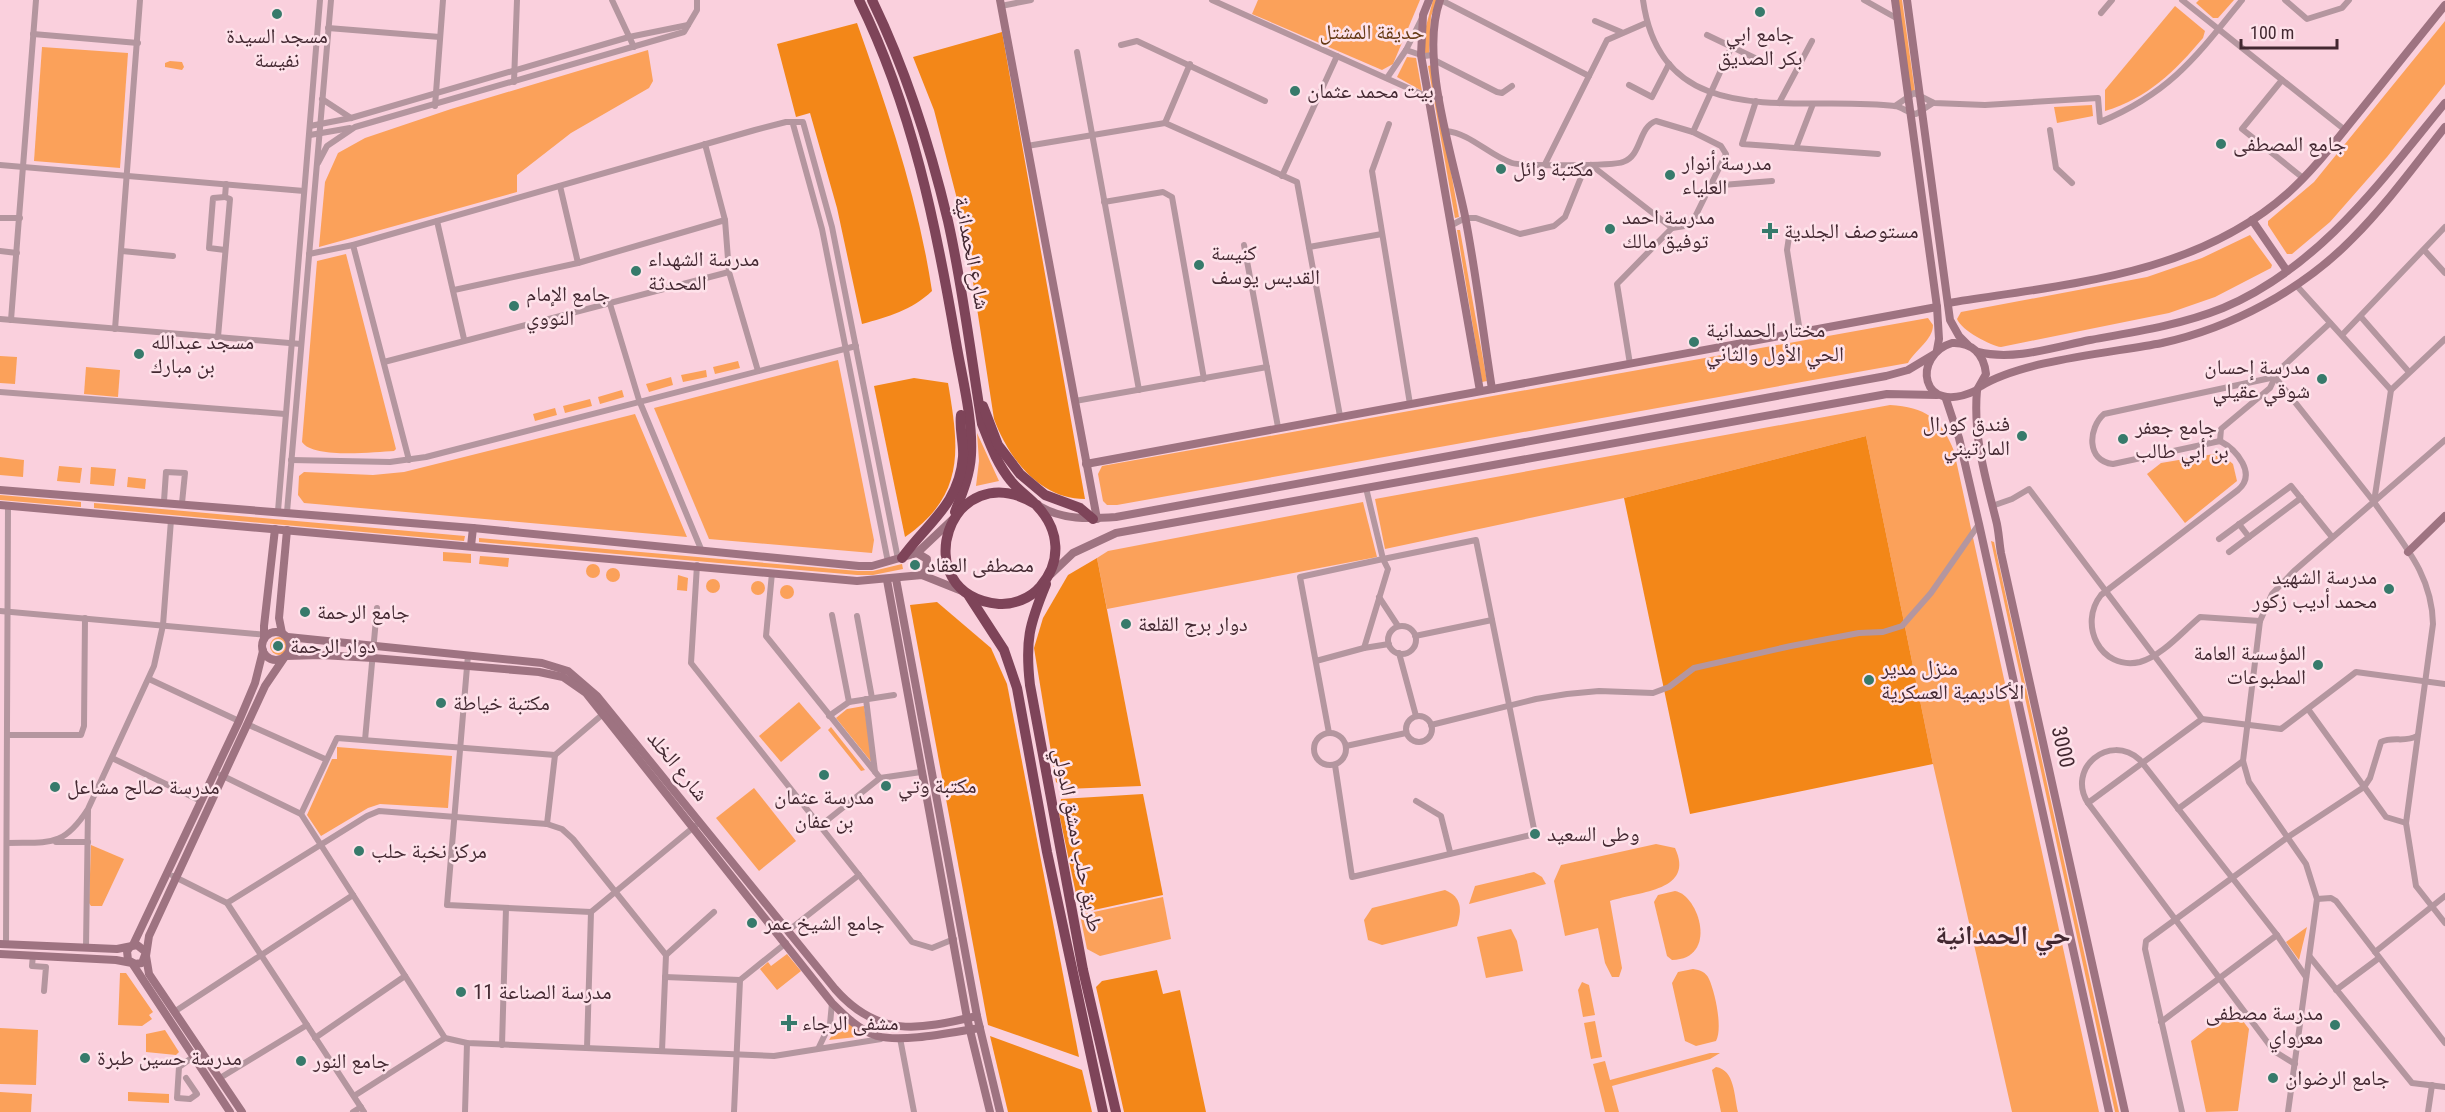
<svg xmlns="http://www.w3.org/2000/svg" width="2445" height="1112" viewBox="0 0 2445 1112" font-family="'Roboto Condensed','Noto Naskh Arabic',sans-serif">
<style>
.green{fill:#fba15a}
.forest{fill:#f38718}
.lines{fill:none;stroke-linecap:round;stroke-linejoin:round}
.street{stroke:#b4969f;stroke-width:6}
.secondary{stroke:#9e7381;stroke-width:8}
.highway{stroke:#7e4459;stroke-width:10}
.poi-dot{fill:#377a6b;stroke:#fee2ea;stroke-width:2}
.labels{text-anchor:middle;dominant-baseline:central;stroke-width:5;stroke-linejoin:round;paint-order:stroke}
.park-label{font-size:21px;fill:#663a15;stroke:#fee2ea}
.poi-label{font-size:21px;fill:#432831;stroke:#fee2ea;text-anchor:start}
.street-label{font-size:21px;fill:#432831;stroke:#fee2ea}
.district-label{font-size:27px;font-weight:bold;fill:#432831;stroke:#fee2ea}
</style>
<rect width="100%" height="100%" fill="#fad0dd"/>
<g class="green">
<path d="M1258,0H1420L1393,64L1382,70L1252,14Z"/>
<path d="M1433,0H1438L1431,16L1429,53L1424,54L1425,30Z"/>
<path d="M1898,0H1902L1915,92L1911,93Z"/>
<path d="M2199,0H2234L2218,18H2213L2196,3Z"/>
<path d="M2175,6L2205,31L2203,38C2175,71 2148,98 2105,111V90Z"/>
<path d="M2445,21V84L2387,157L2330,222L2292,254H2287L2268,225V221L2314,182Z"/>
<path d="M42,47L128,53L120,168L34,161Z"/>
<path d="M648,50L653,81L649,88L571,133L517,175V192L319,247L325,182L338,153L365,138L451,109Z"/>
<path d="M1407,57L1416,58L1422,91L1397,77Z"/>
<path d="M170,61L182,62L184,67L182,70L165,67V63Z"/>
<path d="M1432,65L1459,217L1455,218L1428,66Z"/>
<path d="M2092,105L2093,116L2057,123L2054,107Z"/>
<path d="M1457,230H1460L1487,381L1482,382Z"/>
<path d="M2250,235L2272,265L2271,268L2215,297L2169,313L2001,347C1991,346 1961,330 1957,319L1961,312L2147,277L2202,258Z"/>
<path d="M346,254L396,449L394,451C374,452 313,459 302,442L317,261Z"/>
<path d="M1928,318L1933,325C1933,340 1915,350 1908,363L1117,505H1107L1103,501L1098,474L1102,466Z"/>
<path d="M0,356L17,357L15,384L0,383Z"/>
<path d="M838,360L874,540L872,553L709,539L654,408Z"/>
<path d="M738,361L740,368L715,374L713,367Z"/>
<path d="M86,367L120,370L118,397L84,394Z"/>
<path d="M706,370L707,377L683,382L681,375Z"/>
<path d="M671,377L673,385L649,392L646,384Z"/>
<path d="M622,390L624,397L600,404L598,397Z"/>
<path d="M590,399L592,406L565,413L563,406Z"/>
<path d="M1890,405C1925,407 1941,418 1954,451L2099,1112H2012L1933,764L1866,436L1624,498L1385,549L1375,499Z"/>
<path d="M555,408L557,415L535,421L533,414Z"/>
<path d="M635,414L687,537L304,503L298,495L299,476L304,472L373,475L404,472Z"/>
<path d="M977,433L999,481L976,486L979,461Z"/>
<path d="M2220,453L2233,464L2237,481L2185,523L2147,474L2161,463Z"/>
<path d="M0,457L24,460L23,477L0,475Z"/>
<path d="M59,466L82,468L80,483L57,481Z"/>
<path d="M91,467L116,469L114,486L90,484Z"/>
<path d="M128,477L146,479L145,489L127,487Z"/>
<path d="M0,495L81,502V507L0,500Z"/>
<path d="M1363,502L1377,557L1107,609L1097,558L1108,551Z"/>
<path d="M94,503L465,536L464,541L94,508Z"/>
<path d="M479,538L858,571H873L902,564L903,569L873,575H857L479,542Z"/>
<path d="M1991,541L1994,542L2119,1112H2115Z"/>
<path d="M443,552L471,554V563L443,561Z"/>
<path d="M480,556L509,558L508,567L479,564Z"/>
<circle cx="593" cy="571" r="7"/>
<circle cx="613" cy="575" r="7"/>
<path d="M678,575L688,578L687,591L677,590Z"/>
<circle cx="713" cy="586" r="7"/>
<circle cx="758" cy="588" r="7"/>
<circle cx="787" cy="592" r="7"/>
<circle cx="279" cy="646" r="9"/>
<path d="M799,702L821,728L781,762L759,736Z"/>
<path d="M864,706L873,764L836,718L847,709Z"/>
<path d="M831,727L865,770L861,771L828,730Z"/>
<path d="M337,747L452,756L448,808L380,804L368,808L321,836L307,815L332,759H337Z"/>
<path d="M754,788L796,841L759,871L716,818Z"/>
<path d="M1656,844L1675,848C1695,891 1641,891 1610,901L1622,968L1619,977H1612L1605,963L1598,928L1565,936L1554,881L1561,865Z"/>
<path d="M91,845L124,859L102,906H91L89,903Z"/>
<path d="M1534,872L1542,877L1546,884L1469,904L1475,886Z"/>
<path d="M1445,890C1462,897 1462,910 1457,926L1382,945L1368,940L1364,920L1372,908Z"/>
<path d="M1675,891C1699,895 1719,959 1672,960L1667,956L1654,902L1658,895Z"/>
<path d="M1163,897L1171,939L1100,956L1087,949L1080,915Z"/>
<path d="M2307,927L2299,960L2286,942Z"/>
<path d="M1511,929L1517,941L1523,971L1486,978L1477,937Z"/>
<path d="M787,954L801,971L777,990L760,969L768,962L771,966Z"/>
<path d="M1693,969C1700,970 1706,972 1709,979C1715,992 1723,1028 1716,1041L1696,1046L1685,1041L1672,983L1678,972Z"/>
<path d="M120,973H126L153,1012L149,1015L152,1019L142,1026L118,1025Z"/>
<path d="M1582,982L1589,985L1595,1015L1583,1017L1578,990Z"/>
<path d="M2233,1008L2249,1029L2238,1111L2206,1112L2191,1041Z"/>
<path d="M840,1016L866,1034L865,1036L829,1040L836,1029Z"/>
<path d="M1595,1021L1602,1057L1591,1059L1584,1023Z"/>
<path d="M0,1028L38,1030L36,1085L0,1084Z"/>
<path d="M165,1030L179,1052L176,1055L146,1052V1034Z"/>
<path d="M1710,1053H1720L1710,1059L1612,1086L1619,1112H1605L1593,1064L1605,1061L1610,1080Z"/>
<path d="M1716,1067C1735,1070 1734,1096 1738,1112H1721L1712,1070Z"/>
<path d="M0,1092L32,1094L31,1112H0Z"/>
<path d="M128,1092L169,1094V1103L128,1101Z"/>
</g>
<g class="forest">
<path d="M857,23C888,111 918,198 932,291C912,310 888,317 862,324L837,208L810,113L796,117L777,44Z"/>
<path d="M1002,32L1085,499C1039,499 1008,457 994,419L965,230L934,110L913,57Z"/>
<path d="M914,378L948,383C959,448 966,495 905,537L874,386Z"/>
<path d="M1866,436L1933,764L1690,814L1624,498Z"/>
<path d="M1097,558L1141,786L1065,789L1056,782L1034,648L1043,618L1068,575Z"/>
<path d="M937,602L991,648L1007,684L1079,1057L988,1025L910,605Z"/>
<path d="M1143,794L1163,895L1080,913L1059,813L1061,799Z"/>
<path d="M1157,970L1163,994L1180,990L1206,1112H1124L1096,987L1102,981Z"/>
<path d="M990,1036L1082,1070L1092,1112H1008Z"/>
</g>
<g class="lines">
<g class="street">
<path d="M612,0L634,47"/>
<path d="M1212,0L1428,97L1440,98"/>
<path d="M1441,0L1589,76"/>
<path d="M1643,0C1662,136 1799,94 1895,106C1902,107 1908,113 1916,114L1933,103"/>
<path d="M1864,0L1898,19"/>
<path d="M2182,0L2345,130"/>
<path d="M2285,0L2307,19L2342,8L2349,0"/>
<path d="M1001,6L1031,0"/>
<path d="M2101,13L2112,0"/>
<path d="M1595,21L1621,32"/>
<path d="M328,28L440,37"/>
<path d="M33,34L138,43"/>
<path d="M1707,35L1757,59"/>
<path d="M1121,45L1137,41L1265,101"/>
<path d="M1406,50L1424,56L1433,55"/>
<path d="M1077,52L1139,390"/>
<path d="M1434,60L1497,92L1502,93L1512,86"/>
<path d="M1387,78L1406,50L1422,18"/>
<path d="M2282,80L2242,129L2303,178"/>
<path d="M514,82L517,0"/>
<path d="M1629,85L1652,97L1669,64"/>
<path d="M322,99L351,118"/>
<path d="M1756,101L1742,144L1878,154"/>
<path d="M1779,103L1812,41"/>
<path d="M435,106L443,0"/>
<path d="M1895,106L1914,93L1934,103L1985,105L2098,98L2100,122C2170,93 2196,57 2242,0"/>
<path d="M1165,123L1190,64"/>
<path d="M793,124L822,229L888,562"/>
<path d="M1389,124L1372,171L1410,404"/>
<path d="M310,126L351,118L629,37L688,25"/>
<path d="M2050,130L2056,168L2072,183"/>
<path d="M1446,131C1470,133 1490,156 1512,163C1522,166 1613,166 1623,162C1642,156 1638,127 1656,121L1693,132"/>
<path d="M310,135L350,128"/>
<path d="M705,144L725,220"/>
<path d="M1027,146L1165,123L1297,182L1340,416"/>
<path d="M1796,148L1813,104"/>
<path d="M318,163L327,146L355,127L684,32L697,10V0"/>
<path d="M1545,164L1607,40L1646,23"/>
<path d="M0,165L304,191"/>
<path d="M1591,165L1672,228"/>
<path d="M1282,176L1337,56"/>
<path d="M560,186L578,263"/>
<path d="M1710,186L1772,181"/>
<path d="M1104,202L1163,192L1172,197L1204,379"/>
<path d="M0,218H20"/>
<path d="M437,221L464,339"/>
<path d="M1452,225L1465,218H1476L1520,234L1554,226L1565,217L1586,165"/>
<path d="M1793,233L1789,237L1787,250L1800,332"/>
<path d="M353,245L409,460"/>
<path d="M1244,245L1278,427"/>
<path d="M1309,247L1382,234"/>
<path d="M225,250L209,248L213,198L225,197"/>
<path d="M0,251L17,253"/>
<path d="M122,251L173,256"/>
<path d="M2425,251L2445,273"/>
<path d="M309,254L353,245L755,130L786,122H803L832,227L898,559"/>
<path d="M2296,285L2391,390"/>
<path d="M454,290L578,263L725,220L729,272"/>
<path d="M610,304L639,400L701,549"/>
<path d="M2361,317L2409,372"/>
<path d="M0,319L301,344"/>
<path d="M11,320L36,0"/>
<path d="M115,329L140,0"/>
<path d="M2342,335L2445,227"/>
<path d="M218,337L230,199L225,197L226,184"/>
<path d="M2445,339L2391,390L2374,502C2402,543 2432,573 2433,624L2406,823L2416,886L2445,923"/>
<path d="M384,362L729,272L758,371"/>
<path d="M1630,364L1617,284L1672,228L1691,225L1726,154L1721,146L1693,132L1731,48"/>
<path d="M0,392L285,414"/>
<path d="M1075,401L1267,367"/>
<path d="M2220,441L2221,429L2270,388L2278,371L2330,323"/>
<path d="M291,460L390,462L426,457L856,346"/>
<path d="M164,501L166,472L185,473L182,503"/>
<path d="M1992,506L2012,499L2029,489L2202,719"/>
<path d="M278,511L320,0"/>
<path d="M287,512L331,0"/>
<path d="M2239,524L2249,537"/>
<path d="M2219,539L2291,486L2332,537"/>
<path d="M2229,552L2301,498"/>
<path d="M697,565L691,663L912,942L932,948L954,939"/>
<path d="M772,573L766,636L880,778"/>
<path d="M1379,597L1398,626"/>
<path d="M0,611L267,635"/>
<path d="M832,615L849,702"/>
<path d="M857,616L872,698"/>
<path d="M2260,621L2200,617C2183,631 2162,656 2140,662C2100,671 2078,624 2101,595L2238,490C2257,474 2237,450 2220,441L2113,464C2086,461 2088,428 2104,414L2275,377L2374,502"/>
<circle cx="1402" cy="640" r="14"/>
<path d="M1415,636L1492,620"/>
<path d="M1399,653L1416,716"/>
<path d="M468,655L447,905L591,912L695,826"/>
<path d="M1316,661L1364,648L1389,644"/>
<path d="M149,679L239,721"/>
<path d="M866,699L875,772"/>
<path d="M2308,709L2386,817L2406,823"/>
<circle cx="1419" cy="729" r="13"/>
<path d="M829,716L849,702L894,695"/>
<path d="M249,725L325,759"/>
<path d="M1431,725L1536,699L1567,694L1599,691L1653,693L1669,687L1694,668L1791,646L1859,633L1883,632L1902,626L1931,593L1979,524"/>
<circle cx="1330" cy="749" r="16"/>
<path d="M1329,733L1300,577L1383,559L1366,488"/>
<path d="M7,735H81L84,726L85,618"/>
<path d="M365,740L377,608"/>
<path d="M1346,746L1406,733"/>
<path d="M112,758L201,801"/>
<path d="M1335,765L1352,877L1535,834L1476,540L1383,559L1388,569L1364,648"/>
<path d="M221,775L301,814L445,1038L467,1043L774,1056L881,1039"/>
<path d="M1416,801L1441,816L1450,852"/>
<path d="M2088,803L2202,719L2281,729L2356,672L2445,684"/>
<path d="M2178,809L2243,761"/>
<path d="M301,814L337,738L555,755L603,714"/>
<path d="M547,824L555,755"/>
<path d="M820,826L880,778L921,772"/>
<path d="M56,842H88"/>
<path d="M7,843C49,842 63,848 88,809L154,666L163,625L171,520"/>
<path d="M173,876L227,903L364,1112"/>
<path d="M2317,899L2331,898L2336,901L2445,1043"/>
<path d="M227,903L367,816L379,811L547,824L562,829L573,839L666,955L662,1051"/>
<path d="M789,930L859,875"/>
<path d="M6,944L8,506"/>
<path d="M86,947L88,810"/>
<path d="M2375,952L2445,896"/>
<path d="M33,955L32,966L46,967L44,991"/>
<path d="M666,955L714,912"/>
<path d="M2310,957L2412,1083L2445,1087"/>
<path d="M665,977L740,980L786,943"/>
<path d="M2336,990L2379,958"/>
<path d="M174,1012L353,895"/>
<path d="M2161,1022L2277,935"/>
<path d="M315,1038L405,976"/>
<path d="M900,1038L914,1112"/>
<path d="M502,1045L506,908"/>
<path d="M819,1047L830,1024L832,1003"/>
<path d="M587,1048L591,912"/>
<path d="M2295,1064L2274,1051L2088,803C2066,769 2109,732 2140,760L2277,935L2306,977"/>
<path d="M186,1078L197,1094L190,1099L177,1098L179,1067L193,1057"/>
<path d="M220,1078L307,1025"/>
<path d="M354,1096L445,1038"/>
<path d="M353,1112L361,1107"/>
<path d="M465,1112L467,1043"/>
<path d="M734,1112L740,980"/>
<path d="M2182,1112L2145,949L2146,941L2288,837L2364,787L2370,778L2381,742C2393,736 2405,743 2417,736"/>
<path d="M2288,1112L2317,899L2306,864L2249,782L2243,761L2260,621L2272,594L2294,571L2445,440"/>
<path d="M2428,1112L2432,1085"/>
</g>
<g class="secondary">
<path d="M1000,0L1097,519"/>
<path d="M1429,0L1423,15L1421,55L1480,391"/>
<path d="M1440,0C1419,57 1453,157 1465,216C1476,273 1483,332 1492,389"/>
<path d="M1895,0L1937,307L1939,339L1937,350"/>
<path d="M1907,0L1950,320L1959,336L1968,345"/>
<path d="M2252,220L2287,271"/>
<path d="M1948,303C2066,284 2195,276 2288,193C2315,169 2337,139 2360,111C2388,76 2417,40 2445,5"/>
<path d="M1952,343C1972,342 1984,354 1986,374L1977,390C1919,418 1912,355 1952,343Z"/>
<path d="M1978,352C2014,361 2055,347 2090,340C2135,332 2181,325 2223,308C2320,267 2381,181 2445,103"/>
<path d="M1981,386C2024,360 2110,353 2162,343C2231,328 2302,290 2352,239C2386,205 2415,165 2445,127"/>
<path d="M1977,390C1973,436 1985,476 1996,520C1999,531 1999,542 2001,553L2125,1112"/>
<path d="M1946,399L1959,438L1979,524L2109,1112"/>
<path d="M1086,464L1937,307"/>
<path d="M0,490L473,528L859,566H872L917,553L952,520"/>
<path d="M0,505L857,581L922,575L967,593"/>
<path d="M1039,506C1063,520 1088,519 1116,517L1886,376L1908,370L1933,355"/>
<path d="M471,546L473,528"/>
<path d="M2408,552L2445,516"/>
<path d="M917,553L927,559L926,570L922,575"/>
<path d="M1051,574L1073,553L1116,533L1887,394L1937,395"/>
<path d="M896,579L977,1016L1000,1112"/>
<path d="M887,580L967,1018L990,1112"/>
<circle cx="276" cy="646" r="14"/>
<path d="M282,633L279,618L287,530"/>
<path d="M288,637L542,663L568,671L597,696L835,989C878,1038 918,1030 977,1016"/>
<path d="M264,639V626L275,529"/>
<path d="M286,656L321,655L373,658L539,672L563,677L586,693L832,1003C845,1016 859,1030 877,1036C903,1043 953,1032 980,1028"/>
<path d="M0,944L117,949L137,945L146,952L142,963L135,964L128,960L127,951L130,947"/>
<path d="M133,945L239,721L255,683L263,651"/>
<path d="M0,954L116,960L132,963L230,1112"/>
<path d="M242,1112L149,974L146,956L149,936L265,686L284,658"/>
</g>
<g class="highway">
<path d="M859,0C912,107 936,225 956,342C962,378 973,418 971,455C970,475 962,494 955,512"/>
<path d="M872,0C906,70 930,146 948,221C963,288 971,357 982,424C990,444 997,464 1011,481C1018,490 1029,497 1037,506C1060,530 1062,562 1040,587C1031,598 1013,605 999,604C903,595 949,450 1037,505"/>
<path d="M983,406L998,445L1020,474L1045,495L1080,508L1093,519"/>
<path d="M902,558C927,523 959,505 963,457C964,443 959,429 961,415"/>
<path d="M1046,584C1029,625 1025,641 1030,685L1083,970L1116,1112"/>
<path d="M969,596L1004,650L1017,688L1047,852L1103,1112"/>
</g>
</g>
<g class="poi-dot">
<circle cx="1760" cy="12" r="6"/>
<circle cx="277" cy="14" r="6"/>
<circle cx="1295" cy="91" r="6"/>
<circle cx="2221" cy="144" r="6"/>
<circle cx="1501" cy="169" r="6"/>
<circle cx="1670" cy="175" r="6"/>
<circle cx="1610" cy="229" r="6"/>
<path d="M1767 222h6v6h6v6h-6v6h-6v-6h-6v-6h6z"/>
<circle cx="1199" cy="265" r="6"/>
<circle cx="636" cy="271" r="6"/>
<circle cx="514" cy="306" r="6"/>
<circle cx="1694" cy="342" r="6"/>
<circle cx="139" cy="354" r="6"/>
<circle cx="2322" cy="379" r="6"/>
<circle cx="2022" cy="436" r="6"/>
<circle cx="2123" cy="439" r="6"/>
<circle cx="915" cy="565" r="6"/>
<circle cx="2389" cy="589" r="6"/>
<circle cx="305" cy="612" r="6"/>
<circle cx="1126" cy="624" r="6"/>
<circle cx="278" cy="646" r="6"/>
<circle cx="2318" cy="665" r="6"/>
<circle cx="1869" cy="680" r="6"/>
<circle cx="441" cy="703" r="6"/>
<circle cx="824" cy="775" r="6"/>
<circle cx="886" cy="786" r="6"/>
<circle cx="55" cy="787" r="6"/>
<circle cx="1535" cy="834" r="6"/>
<circle cx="359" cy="851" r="6"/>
<circle cx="752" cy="923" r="6"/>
<circle cx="461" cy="992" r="6"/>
<path d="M786 1014h6v6h6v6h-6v6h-6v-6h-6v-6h6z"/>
<circle cx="2335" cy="1025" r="6"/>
<circle cx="85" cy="1058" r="6"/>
<circle cx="301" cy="1061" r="6"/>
<circle cx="2273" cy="1078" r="6"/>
</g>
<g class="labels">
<g class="park-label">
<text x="1372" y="32">حديقة المشتل</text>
</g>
<g class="poi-label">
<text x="1760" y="34" text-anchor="middle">جامع ابي<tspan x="1760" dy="24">بكر الصديق</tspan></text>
<text x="277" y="36" text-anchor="middle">مسجد السيدة<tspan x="277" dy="24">نفيسة</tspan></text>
<text x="1307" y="91">بيت محمد عثمان</text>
<text x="2233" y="144">جامع المصطفى</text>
<text x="1682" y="163">مدرسة أنوار<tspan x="1682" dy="24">العلياء</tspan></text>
<text x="1513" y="169">مكتبة وائل</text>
<text x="1622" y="217">مدرسة احمد<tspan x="1622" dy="24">توفيق مالك</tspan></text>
<text x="1784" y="231">مستوصف الجلدية</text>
<text x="1211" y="253">كنيسة<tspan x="1211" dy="24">القديس يوسف</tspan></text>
<text x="648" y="259">مدرسة الشهداء<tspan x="648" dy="24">المحدثة</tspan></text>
<text x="526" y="294">جامع الإمام<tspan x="526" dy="24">النووي</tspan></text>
<text x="1706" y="330">مختار الحمدانية<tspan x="1706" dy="24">الحي الأول والثاني</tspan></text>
<text x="151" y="342">مسجد عبدالله<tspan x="151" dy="24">بن مبارك</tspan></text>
<text x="2310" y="367" text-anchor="end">مدرسة إحسان<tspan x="2310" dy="24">شوقي عقيلي</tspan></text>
<text x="2010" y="424" text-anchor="end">فندق كورال<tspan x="2010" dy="24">المارتيني</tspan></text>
<text x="2135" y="427">جامع جعفر<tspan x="2135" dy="24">بن أبي طالب</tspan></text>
<text x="927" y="565">مصطفى العقاد</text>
<text x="2377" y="577" text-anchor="end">مدرسة الشهيد<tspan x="2377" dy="24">محمد أديب زكور</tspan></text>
<text x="317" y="612">جامع الرحمة</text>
<text x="1138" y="624">دوار برج القلعة</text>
<text x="290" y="646">دوار الرحمة</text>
<text x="2306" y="653" text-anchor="end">المؤسسة العامة<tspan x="2306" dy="24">المطبوعات</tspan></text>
<text x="1881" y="668">منزل مدير<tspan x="1881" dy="24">الأكاديمية العسكرية</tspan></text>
<text x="453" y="703">مكتبة خياطة</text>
<text x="898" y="786">مكتبة وتي</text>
<text x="67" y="787">مدرسة صالح مشاعل</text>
<text x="824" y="797" text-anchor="middle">مدرسة عثمان<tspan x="824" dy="24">بن عفان</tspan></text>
<text x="1547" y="834">وطى السعيد</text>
<text x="371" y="851">مركز نخبة حلب</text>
<text x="764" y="923">جامع الشيخ عمر</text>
<text x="473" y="992">مدرسة الصناعة 11</text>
<text x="2323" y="1013" text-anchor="end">مدرسة مصطفى<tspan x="2323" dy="24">معرواي</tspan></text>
<text x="802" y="1023">مشفى الرجاء</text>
<text x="97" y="1058">مدرسة حسين طبرة</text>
<text x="313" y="1061">جامع النور</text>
<text x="2285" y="1078">جامع الرضوان</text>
</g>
<g class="street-label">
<text transform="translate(972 253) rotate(79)">شارع الحمدانية</text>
<text transform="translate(2063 747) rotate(77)">3000</text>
<text transform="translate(678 766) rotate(51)">شارع الخلد</text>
<text transform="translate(1078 840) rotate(79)">طريق حلب دمشق الدولي</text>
</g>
<g class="district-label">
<text x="2003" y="935">حي الحمدانية</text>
</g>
</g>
<path d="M2241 39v9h96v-9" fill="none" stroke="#432831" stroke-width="3"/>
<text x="2250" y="39" font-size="18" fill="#432831" stroke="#fee2ea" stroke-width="4.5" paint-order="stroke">100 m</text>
</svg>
